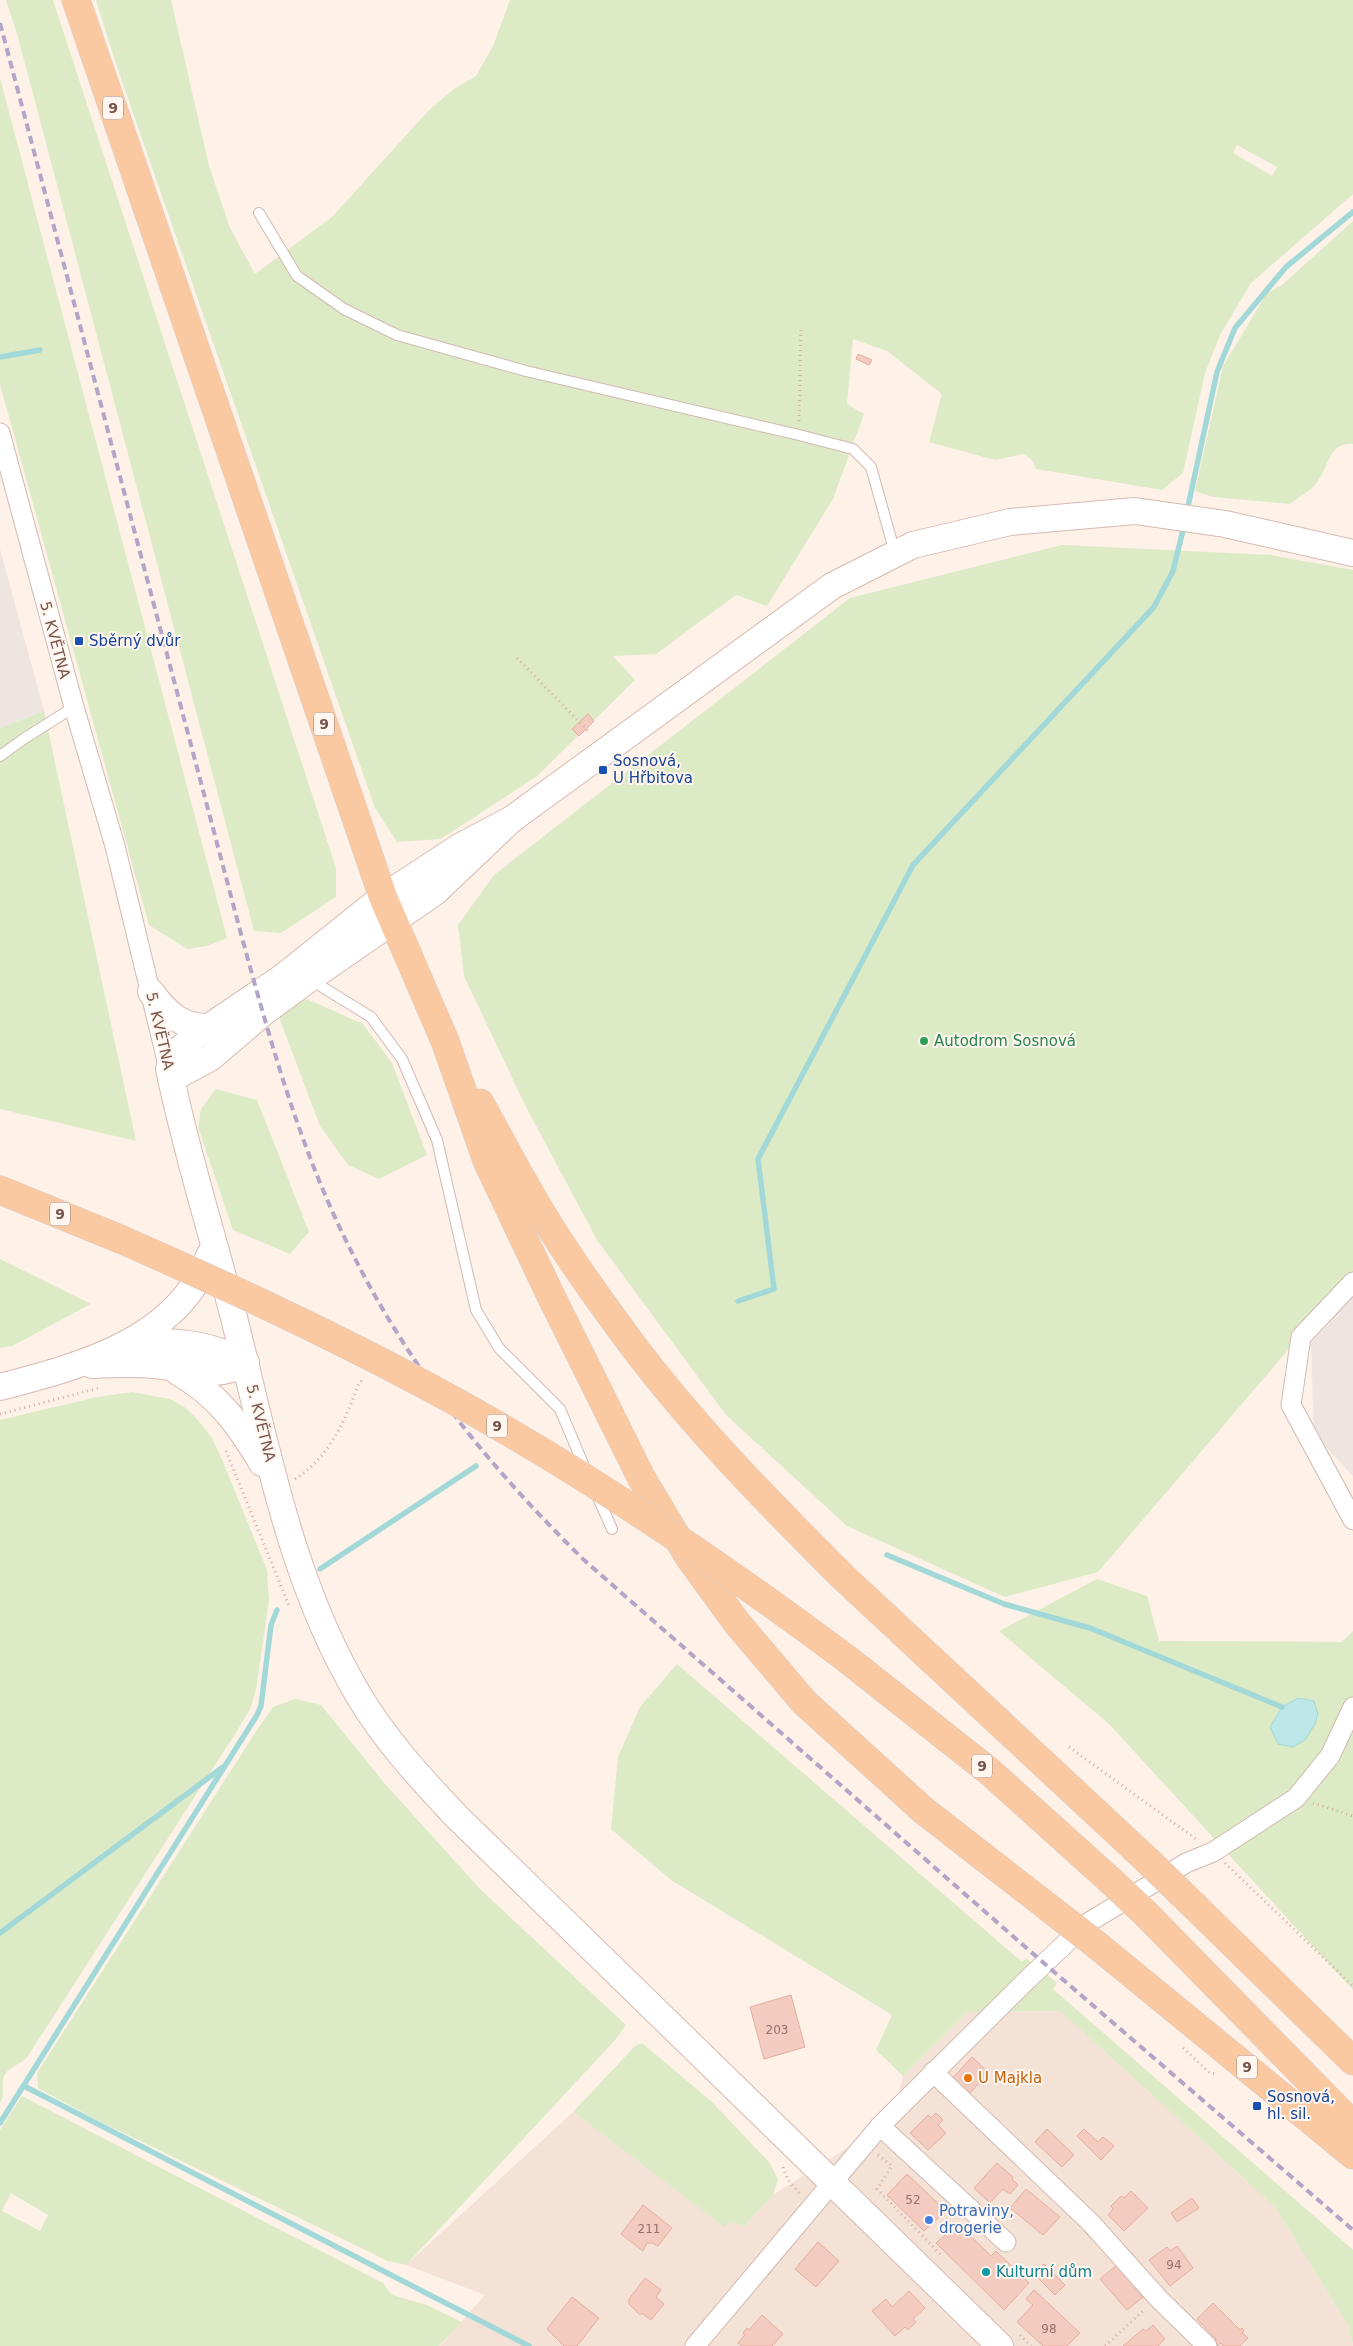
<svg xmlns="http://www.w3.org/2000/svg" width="1353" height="2346" viewBox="0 0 1353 2346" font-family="'DejaVu Sans',sans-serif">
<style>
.residential{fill:#f5e2d6}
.industrial{fill:#eee5e1}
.green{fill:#dcebc6;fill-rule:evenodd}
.water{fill:#bce7e6;stroke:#a2d9d8}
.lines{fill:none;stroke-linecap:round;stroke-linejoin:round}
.stream{stroke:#a2d9d8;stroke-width:5.5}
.building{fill:#f3cbbf;stroke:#e5aea0}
.lane-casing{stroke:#d2b9b0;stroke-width:12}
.street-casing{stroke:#d2b9b0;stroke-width:21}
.secondary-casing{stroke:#d7bab0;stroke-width:28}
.primary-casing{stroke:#d9cfcd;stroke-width:29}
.path{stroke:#d8ada2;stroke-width:3;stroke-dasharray:1 4;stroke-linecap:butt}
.lane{stroke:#fff;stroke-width:10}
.street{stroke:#fff;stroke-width:19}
.secondary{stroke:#fff;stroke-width:26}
.primary{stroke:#fbc9a1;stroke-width:28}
.rail{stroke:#b2a5c8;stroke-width:4;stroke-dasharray:8 5;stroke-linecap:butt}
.primary-bridge-casing{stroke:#d9cfcd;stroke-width:29;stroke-linecap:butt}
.primary-bridge{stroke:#fbc9a1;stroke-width:28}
.transit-dot{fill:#1a4fb4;stroke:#fff6ef;stroke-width:2}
.leisure-dot{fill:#2e9e5b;stroke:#fff6ef;stroke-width:2}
.food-dot{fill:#e8710a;stroke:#fff6ef;stroke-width:2}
.shop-dot{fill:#3f7fe0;stroke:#fff6ef;stroke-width:2}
.culture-dot{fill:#0f9aa8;stroke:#fff6ef;stroke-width:2}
.labels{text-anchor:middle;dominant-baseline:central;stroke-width:4;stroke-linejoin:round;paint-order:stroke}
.number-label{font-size:12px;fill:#977168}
.shield{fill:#fff6ef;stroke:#a0847c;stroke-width:1}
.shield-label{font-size:14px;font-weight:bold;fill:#78534b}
.street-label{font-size:15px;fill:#78534b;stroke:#fff6ef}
.transit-label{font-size:15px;fill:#164399;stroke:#fff6ef;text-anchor:start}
.leisure-label{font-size:15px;fill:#27864d;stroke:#fff6ef;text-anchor:start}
.food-label{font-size:15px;fill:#c56008;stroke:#fff6ef;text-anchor:start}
.shop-label{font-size:15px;fill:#366cbe;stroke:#fff6ef;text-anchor:start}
.culture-label{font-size:15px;fill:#0d838f;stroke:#fff6ef;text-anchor:start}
</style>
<rect width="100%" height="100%" fill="#fdf1e8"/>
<path class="residential" d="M1060,2011L1275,2207L1349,2327L1353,2346H440L485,2295L406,2265L573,2112L724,2227L730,2222L744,2226L773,2195L858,2141L897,2099L903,2076L968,2012Z"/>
<g class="industrial">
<path d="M0,549L44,711L0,728Z"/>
<path d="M1353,1297V1476L1314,1434L1311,1343Z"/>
</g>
<g class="green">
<path d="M6,0H53L336,868V897L281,933L254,931L18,37Z"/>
<path d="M96,0H171L209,166L230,228L255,274L332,217L429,110L454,89L476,76L493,46L510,0H1353V194L1251,283L1220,335L1205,373L1183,473L1162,490L1036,469L1032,460L1024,454L995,460L929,442L942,394L887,351L853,339L847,404L864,414L833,499L767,606L736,595L656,654L613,656L635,680L537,776L441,839L397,842L375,808L115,61ZM1237,145L1277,167L1272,176L1233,153Z"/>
<path d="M0,78L227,938L207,946L187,949L149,925L0,384Z"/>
<path d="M1353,221V444C1330,441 1329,465 1318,481C1312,490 1299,497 1290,504L1213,497L1195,491L1223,366L1267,293L1282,285Z"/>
<path d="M1062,545L1271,555L1353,570V1274L1098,1572L1005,1597L847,1526L726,1415L597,1240L525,1105L464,976L458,925L494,875L850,598Z"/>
<path d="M44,711L136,1141L0,1109V728Z"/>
<path d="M300,996L363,1024L392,1063L427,1155L379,1179L348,1165L320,1126L276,1009Z"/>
<path d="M216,1089L257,1100L309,1232L290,1254L233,1230L198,1127L201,1109Z"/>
<path d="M0,1259L91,1304L12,1346L0,1348Z"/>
<path d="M132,1392L170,1399L186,1408L198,1420L212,1438L223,1462L267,1570L269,1600L256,1690L250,1709L237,1731L26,2059C19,2064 9,2068 5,2074C0,2083 6,2094 0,2103V1420L97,1397Z"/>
<path d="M1097,1579L1147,1596L1159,1641L1342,1642L1353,1631V1990L1110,1725L999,1631Z"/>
<path d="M677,1664L1022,1962L1026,1958L1057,1983L1053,1989L1353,2250V2345L1349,2327L1275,2207L1060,2011L968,2012L903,2076L876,2050L892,2015L671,1880L611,1829L618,1757L640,1707Z"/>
<path d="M295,1699L321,1705L386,1785L481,1890L626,2025L615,2040L406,2265L388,2261L95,2119L38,2088L37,2073L255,1733L273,1707Z"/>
<path d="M642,2043L711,2101L770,2163L778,2180L773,2195L744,2226L730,2222L724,2227L573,2112L635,2046Z"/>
<path d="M22,2096L383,2283L392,2295L427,2305L462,2322L439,2346H0V2130ZM11,2193L48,2215L40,2231L2,2211Z"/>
</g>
<path class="water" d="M1298,1698L1314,1701L1318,1714L1315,1724L1305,1740L1293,1747L1278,1744L1270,1727L1282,1707Z"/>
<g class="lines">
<g class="stream">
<path d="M0,357L40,350"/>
<path d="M1187,511L1217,372L1235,328L1286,267L1353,212"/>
<path d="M738,1301L774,1289L758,1159L913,865L1154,607L1173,571L1184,526"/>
<path d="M887,1555L1004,1604L1090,1628L1282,1707"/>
<path d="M320,1569L476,1466"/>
<path d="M0,1933L223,1767"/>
<path d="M24,2086L529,2346"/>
<path d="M0,2123L257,1715L261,1706L271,1625L277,1610"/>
</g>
</g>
<g class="building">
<path d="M858,354L872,360L869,365L856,359Z"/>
<path d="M588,714L594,721L579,736L572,729Z"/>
<path d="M791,1995L805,2047L764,2059L750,2007Z"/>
<path d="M972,2057L989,2073L965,2098L948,2083Z"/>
<path d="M936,2113L943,2120L938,2125L946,2133L928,2150L910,2133L928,2115L931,2118Z"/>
<path d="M1047,2129L1074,2155L1062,2167L1035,2142Z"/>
<path d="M1084,2129L1098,2142L1103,2137L1114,2146L1101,2160L1077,2136Z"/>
<path d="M997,2163L1013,2177L1012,2179L1018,2185L1010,2194L1003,2189L990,2203L974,2188Z"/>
<path d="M907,2174L946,2211L924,2231L887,2195Z"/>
<path d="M1026,2189L1060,2217L1043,2235L1010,2208Z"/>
<path d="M1131,2191L1148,2208L1124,2231L1108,2215L1113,2209L1111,2206L1121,2196L1124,2198Z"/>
<path d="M1192,2198L1199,2208L1177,2222L1171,2213Z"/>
<path d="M643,2205L672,2228L658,2246L653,2243H647L643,2251L621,2234Z"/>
<path d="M958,2224L991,2256L996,2251L1029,2283L1004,2310L936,2243Z"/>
<path d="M818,2242L839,2261L816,2287L795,2269Z"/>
<path d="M1177,2246L1193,2268L1170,2286L1149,2260L1167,2247L1170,2251Z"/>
<path d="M1044,2264L1065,2285L1055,2295L1034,2274Z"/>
<path d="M1117,2265L1143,2297L1127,2310L1100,2279Z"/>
<path d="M645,2278L661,2290L656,2297L664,2304L651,2320L643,2314H639L629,2304V2299Z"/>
<path d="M1034,2290L1080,2333L1067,2346H1043L1017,2322L1033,2305L1026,2299Z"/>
<path d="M909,2291L925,2308L913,2319L916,2322L908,2330L905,2327L895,2336L872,2311L886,2299L892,2307Z"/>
<path d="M572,2297L599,2318L577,2346H564L547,2329Z"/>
<path d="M1213,2303L1240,2330L1242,2328L1244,2331L1242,2333L1248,2338L1240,2346H1223L1221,2343L1217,2346L1214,2343L1216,2339L1197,2319Z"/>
<path d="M762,2315L783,2334L772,2346H742L738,2343L745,2335L743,2333L747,2328L749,2330Z"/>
<path d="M1153,2325L1165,2339L1158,2346H1123L1143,2329L1146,2331Z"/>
</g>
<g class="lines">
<g class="lane-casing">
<g id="lane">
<path d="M259,213L297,276L344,309L397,335L526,371L799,435L853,449L871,467L895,553"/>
<path d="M0,756L25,738L74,707"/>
<path d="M311,980L371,1017L402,1059L437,1140L476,1310L499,1348L560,1409L586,1471"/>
<path d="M596,1493L612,1529"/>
</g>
</g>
<g class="street-casing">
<g id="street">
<path d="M0,433L74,707L115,846L169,1069"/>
<path d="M1353,1282L1301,1337L1291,1405L1353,1520"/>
<path d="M933,2072L1091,2223L1158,2298L1207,2346"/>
<path d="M880,2126L1006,2242"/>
<path d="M695,2346L880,2126L1028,1979L1086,1924L1186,1863L1213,1852L1296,1798L1330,1756L1353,1707"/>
</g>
</g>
<g class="secondary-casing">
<g id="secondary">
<path d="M512,819L461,846L383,897L283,977L194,1037L178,1051L169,1069C186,1152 212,1233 233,1314C266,1443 290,1581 359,1696C386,1741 421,1779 457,1817L1000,2346"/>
<path d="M151,992C166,1013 182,1028 209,1027"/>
<path d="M171,1079L210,1058L264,1012L309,979L435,892L512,819L832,586L913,545L1010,522L1135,511L1225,524L1353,553"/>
<path d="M128,1346C168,1338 210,1343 246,1363"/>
<path d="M92,1365C113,1364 133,1363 154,1365C190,1368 211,1381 246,1363"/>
<path d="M178,1372C219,1396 238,1423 262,1463"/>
<path d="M0,1387C80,1366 178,1341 210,1254"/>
</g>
</g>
<g class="primary-casing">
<g id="primary">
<path d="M76,0L383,897L445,1041L487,1161L550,1294L642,1479L689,1557L737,1623L804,1702L923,1810L1062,1918"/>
<path d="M480,1103C500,1139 519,1176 541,1212C565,1252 592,1290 620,1328C685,1418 764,1498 842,1576L1147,1860"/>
<path d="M0,1190L120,1239"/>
<path d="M847,1659L990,1772L1111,1881"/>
<path d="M1182,1894L1353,2061"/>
<path d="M1147,1915L1353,2125"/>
<path d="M1098,1946L1353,2155"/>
</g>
</g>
<g class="path">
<path d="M799,421L801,327"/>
<path d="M517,658L589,732"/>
<path d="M0,1414L99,1388"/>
<path d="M226,1451L290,1608"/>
<path d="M295,1479C330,1457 345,1420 359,1383L364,1379"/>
<path d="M1069,1747L1196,1839"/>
<path d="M1313,1803L1353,1816"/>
<path d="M1225,1863L1353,1986"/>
<path d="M1183,2048L1210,2073L1217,2074"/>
<path d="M878,2155L892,2166L877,2189L943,2257"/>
<path d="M783,2167L788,2180L801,2195"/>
<path d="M1020,2335L1031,2346"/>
<path d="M1105,2346L1144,2310"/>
</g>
<use href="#lane" class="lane"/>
<use href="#street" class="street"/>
<use href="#secondary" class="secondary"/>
<use href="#primary" class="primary"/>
<path class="rail" d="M0,23L241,934C267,1029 293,1124 333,1213C395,1350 478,1456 584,1560L1031,1952L1353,2230"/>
<g class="primary-bridge-casing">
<g id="primary-bridge">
<path d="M120,1239C223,1284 326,1332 425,1385C573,1464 713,1559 847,1659"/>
<path d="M1147,1860L1182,1894"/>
<path d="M1111,1881L1147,1915"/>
<path d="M1062,1918L1098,1946"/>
</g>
</g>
<use href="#primary-bridge" class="primary-bridge"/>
</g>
<g class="transit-dot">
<rect x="74" y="636" width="10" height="10" rx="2.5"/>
<rect x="598" y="765" width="10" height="10" rx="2.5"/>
<rect x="1252" y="2101" width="10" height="10" rx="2.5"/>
</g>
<circle class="leisure-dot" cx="924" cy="1041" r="5"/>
<circle class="food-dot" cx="968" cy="2078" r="5"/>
<circle class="shop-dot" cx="929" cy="2220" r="5"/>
<circle class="culture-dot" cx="986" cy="2272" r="5"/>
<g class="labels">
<g class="number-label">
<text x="777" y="2030">203</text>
<text x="913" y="2200">52</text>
<text x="649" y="2229">211</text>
<text x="1174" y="2265">94</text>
<text x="1049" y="2329">98</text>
</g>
<g class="shield">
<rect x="103" y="96.5" width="20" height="23" rx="4"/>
<rect x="314" y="712.5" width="20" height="23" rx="4"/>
<rect x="50" y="1202.5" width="20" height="23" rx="4"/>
<rect x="487" y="1414.5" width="20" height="23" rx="4"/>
<rect x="972" y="1754.5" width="20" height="23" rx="4"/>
<rect x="1237" y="2055.5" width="20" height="23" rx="4"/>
</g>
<g class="shield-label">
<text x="113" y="108">9</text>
<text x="324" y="724">9</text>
<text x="60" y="1214">9</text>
<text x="497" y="1426">9</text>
<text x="982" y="1766">9</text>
<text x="1247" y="2067">9</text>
</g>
<g class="street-label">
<text transform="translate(55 640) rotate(75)">5. KVĚTNA</text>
<text transform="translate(160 1031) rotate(77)">5. KVĚTNA</text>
<text transform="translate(261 1423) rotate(76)">5. KVĚTNA</text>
</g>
<g class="transit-label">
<text x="89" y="641">Sběrný dvůr</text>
<text x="613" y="761">Sosnová,<tspan x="613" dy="17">U Hřbitova</tspan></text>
<text x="1267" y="2097">Sosnová,<tspan x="1267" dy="17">hl. sil.</tspan></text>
</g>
<g class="leisure-label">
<text x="934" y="1041">Autodrom Sosnová</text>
</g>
<g class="food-label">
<text x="978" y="2078">U Majkla</text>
</g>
<g class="shop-label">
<text x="939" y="2211">Potraviny,<tspan x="939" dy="17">drogerie</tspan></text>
</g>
<g class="culture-label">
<text x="996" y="2272">Kulturní dům</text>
</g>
</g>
</svg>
